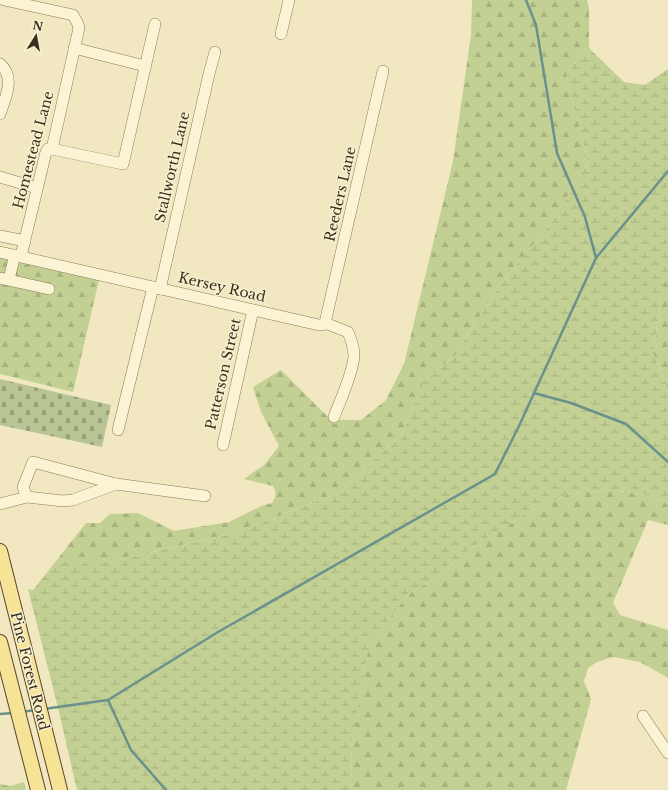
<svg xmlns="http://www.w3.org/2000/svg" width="668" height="790" viewBox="0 0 668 790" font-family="'Libre Baskerville',serif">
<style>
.forest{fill:url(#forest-firs)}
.wetland{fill:url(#wetland-marsh)}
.cemetery{fill:url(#cemetery-stones)}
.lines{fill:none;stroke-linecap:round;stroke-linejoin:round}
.stream{stroke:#6a928c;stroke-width:2.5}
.minor-casing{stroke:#8c7857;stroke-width:12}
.major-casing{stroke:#59452c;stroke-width:16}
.minor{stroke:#fbf4d4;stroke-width:11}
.major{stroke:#f7e395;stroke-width:14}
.labels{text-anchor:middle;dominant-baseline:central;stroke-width:3;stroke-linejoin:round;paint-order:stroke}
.street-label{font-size:14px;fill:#3a2e1c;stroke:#f8f1d1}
</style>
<defs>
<pattern id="forest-firs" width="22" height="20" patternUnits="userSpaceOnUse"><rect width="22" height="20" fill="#c3d094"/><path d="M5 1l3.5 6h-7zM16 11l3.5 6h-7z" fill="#a8b37f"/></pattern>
<pattern id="wetland-marsh" width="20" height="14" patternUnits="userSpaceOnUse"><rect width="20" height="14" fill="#c3d094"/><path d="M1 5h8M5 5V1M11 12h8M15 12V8" fill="none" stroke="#a8b37f"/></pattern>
<pattern id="cemetery-stones" width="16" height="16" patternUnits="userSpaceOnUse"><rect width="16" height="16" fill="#b9c494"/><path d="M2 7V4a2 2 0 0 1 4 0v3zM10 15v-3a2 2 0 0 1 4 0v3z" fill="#97a078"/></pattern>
</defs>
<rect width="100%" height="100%" fill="#f1e8c1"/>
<g class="forest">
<path d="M472,0H587L589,8V45L566,74L588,162L551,223L499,286L454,357L425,379L402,434L339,493L234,533L110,562H62L45,575L86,523H100L110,514L138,513L174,531L229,522L261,506L272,503C276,497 277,492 273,486L244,479L264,465L279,446L261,412L253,387L281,370L329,418V420L336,424L338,420H361L386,400L404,364L453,161L471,35Z"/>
<path d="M0,257L99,280L73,392L0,374Z"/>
<path d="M668,276V390L653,353L663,285Z"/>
<path d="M613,490L646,495L668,504V525L648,520L613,603L620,615L668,630V678L640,662L613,657L597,662L588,668L584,681L591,699L566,790H352L351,748L369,643L409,594L433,579L481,541L530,512L571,493Z"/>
<path d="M24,782L26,790H0V784L10,786Z"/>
</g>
<path class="wetland" d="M589,45V48L624,82L645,85L668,69V276L663,285L653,353L668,390V504L646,495L613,490L571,493L530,512L481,541L433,579L409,594L369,644L351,748L352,790H77L58,708L28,589L33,590L45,575L62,562H110L234,533L339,493L402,434L425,379L454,357L499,286L551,223L588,162L566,74Z"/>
<path class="cemetery" d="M0,379L111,405L102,447L0,425Z"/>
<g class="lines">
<g class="stream">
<path d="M526,0L536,25L557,153L585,217L596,258"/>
<path d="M534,393L571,403L626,424L668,462"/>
<path d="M108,700L131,750L166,790"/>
<path d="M44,709L108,700L218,632L495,474L519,426L596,258L668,171"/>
<path d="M22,712L35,710"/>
<path d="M0,714L13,713"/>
</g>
<g class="minor-casing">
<g id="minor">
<path d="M4,0L73,15L77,22L79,28L52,149"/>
<path d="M281,34L289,0"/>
<path d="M74,48L145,66"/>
<path d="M0,64C16,77 5,99 0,114"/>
<path d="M52,149L123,164L155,24"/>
<path d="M0,177L37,188"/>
<path d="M0,236L25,241"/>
<path d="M0,252L319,325H323L325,323L348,332C351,339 354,348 354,356C353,373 340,401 334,417"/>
<path d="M21,256L46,152L48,149H52"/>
<path d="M0,278L49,289"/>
<path d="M9,279L15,255"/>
<path d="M160,289L209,74L215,52"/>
<path d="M325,323L383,71"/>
<path d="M118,430L153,287"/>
<path d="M223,445L253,310"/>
<path d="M27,497L23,487L33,462L116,484"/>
<path d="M0,504L27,497L63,501L73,500L116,484L205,496"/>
<path d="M643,716L668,753"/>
</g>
</g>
<g class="major-casing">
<g id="major">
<path d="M0,551L60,790"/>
<path d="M0,642L38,790"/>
</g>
</g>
<use href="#minor" class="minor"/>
<use href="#major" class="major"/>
</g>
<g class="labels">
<g class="street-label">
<text transform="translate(33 150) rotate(-75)">Homestead Lane</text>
<text transform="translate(172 167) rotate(-77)">Stallworth Lane</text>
<text transform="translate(340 194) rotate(-77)">Reeders Lane</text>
<text transform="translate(222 287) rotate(13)">Kersey Road</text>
<text transform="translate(223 374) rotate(-77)">Patterson Street</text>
<text transform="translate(30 671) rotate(76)">Pine Forest Road</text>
</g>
</g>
<g transform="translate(36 36) rotate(11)" stroke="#f8f1d1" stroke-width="3" paint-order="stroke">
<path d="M0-3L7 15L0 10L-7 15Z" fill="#3a2e1c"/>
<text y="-6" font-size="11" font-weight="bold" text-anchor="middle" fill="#3a2e1c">N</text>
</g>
</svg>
